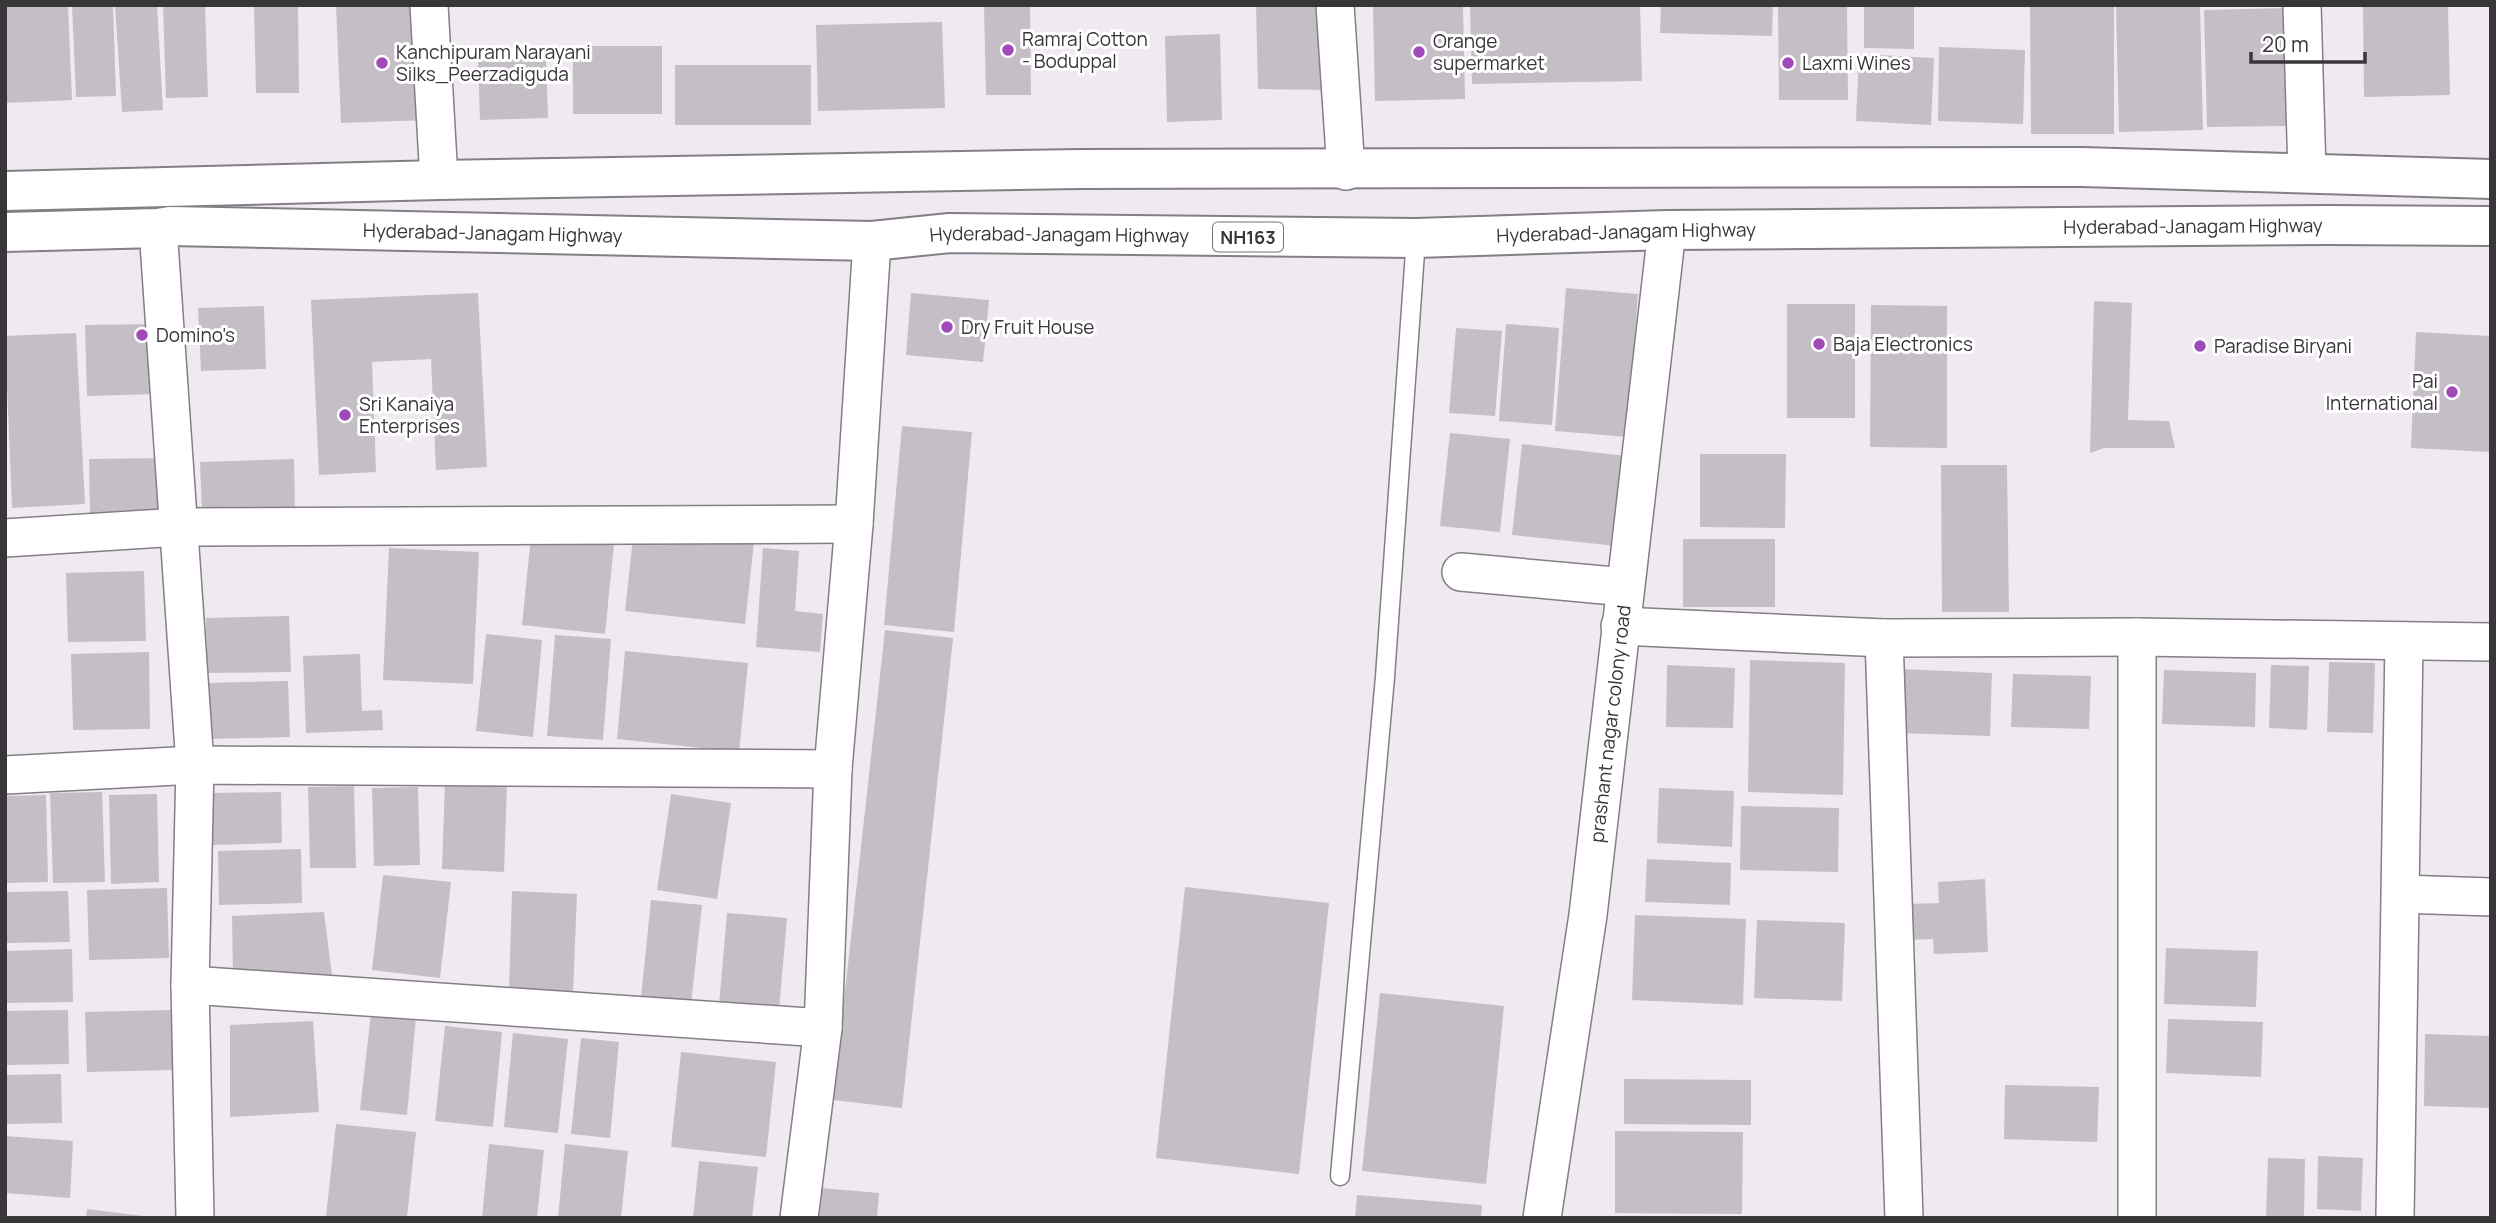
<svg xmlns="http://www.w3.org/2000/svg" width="2496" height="1223" viewBox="0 0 2496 1223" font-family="Manrope,sans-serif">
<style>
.building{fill:#c5bec7}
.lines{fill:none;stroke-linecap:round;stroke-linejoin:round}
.service-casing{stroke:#847e86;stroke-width:21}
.minor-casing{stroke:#847e86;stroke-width:40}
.trunk-casing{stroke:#847e86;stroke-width:42}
.service{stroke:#fff;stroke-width:18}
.minor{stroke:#fff;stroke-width:37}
.trunk{stroke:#fff;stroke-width:38}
.poi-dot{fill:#9f4ab8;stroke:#fff;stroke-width:2.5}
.labels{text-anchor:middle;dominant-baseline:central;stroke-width:6;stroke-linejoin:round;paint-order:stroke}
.shield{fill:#fff;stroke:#747275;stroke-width:2}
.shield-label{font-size:18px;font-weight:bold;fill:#39363a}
.poi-label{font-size:19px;fill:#39363a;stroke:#fff;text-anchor:start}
.street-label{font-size:19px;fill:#39363a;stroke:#fff}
</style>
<rect width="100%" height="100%" fill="#f0e9f2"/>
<g class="building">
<path d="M5,5H68L72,100L5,103Z"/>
<path d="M72,5H113L116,96L76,97Z"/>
<path d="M115,5H157L163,110L122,112Z"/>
<path d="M163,5H205L208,97L166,98Z"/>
<path d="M254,5H298L299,93H256Z"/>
<path d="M336,5H424L429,120L341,123Z"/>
<path d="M984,5H1030L1031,95H986Z"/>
<path d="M1256,5H1325L1331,90L1258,89Z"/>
<path d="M1373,5H1463L1465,99L1375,101Z"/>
<path d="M1470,5H1640L1642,81L1472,84Z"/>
<path d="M1661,5H1773L1772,36L1660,33Z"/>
<path d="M1864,5H1914V49L1864,48Z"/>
<path d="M2030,5H2114V134H2031Z"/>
<path d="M2200,5L2203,130L2119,132L2116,6Z"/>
<path d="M2363,5H2448L2450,95L2364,97Z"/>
<path d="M1847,6L1848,100H1779L1778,7Z"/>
<path d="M2290,8L2292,126L2207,127L2204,10Z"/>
<path d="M942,22L945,108L818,111L816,25Z"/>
<path d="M1220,34L1222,120L1167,122L1165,36Z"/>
<rect x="573" y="46" width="89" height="68"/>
<path d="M1939,47L2025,50L2023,124L1938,121Z"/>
<path d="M1859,54L1934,58L1931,125L1856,121Z"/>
<path d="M546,58L548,118L480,120L478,60Z"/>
<rect x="675" y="65" width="136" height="60"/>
<path d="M1566,288L1638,294L1628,437L1555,431Z"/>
<path d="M478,293L487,467L436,470L431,359L372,362L376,472L319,475L311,300Z"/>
<path d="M911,293L989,300L983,362L906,355Z"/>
<path d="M2094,301L2132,303L2128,420L2169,421L2175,448H2104L2090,453Z"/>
<rect x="1787" y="304" width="68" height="114"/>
<path d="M1871,305L1947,306V448L1870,447Z"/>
<path d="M264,306L266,369L201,371L198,308Z"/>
<path d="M155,324L158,394L87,396L85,325Z"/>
<path d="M1506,324L1559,328L1552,425L1499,421Z"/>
<path d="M1456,328L1502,331L1495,416L1449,413Z"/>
<path d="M2416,332L2491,336V452L2411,448Z"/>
<path d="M76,333L85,504L12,508L5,336Z"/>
<path d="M902,426L972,432L954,632L884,625Z"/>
<path d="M1450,433L1510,439L1500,532L1440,526Z"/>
<path d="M1522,444L1626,456L1617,546L1512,535Z"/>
<path d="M1700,454H1786L1785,528L1700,527Z"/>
<path d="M164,458L165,513H90L89,459Z"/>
<path d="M294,459L295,508L202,511L200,462Z"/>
<path d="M1941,465H2007L2009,612H1942Z"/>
<path d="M634,529L754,543L745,624L625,611Z"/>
<path d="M531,536L614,544L605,634L522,625Z"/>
<rect x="1683" y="539" width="92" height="68"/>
<path d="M389,548L479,552L473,684L383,680Z"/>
<path d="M763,548L799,551L795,611L823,614L820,652L756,647Z"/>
<path d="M144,571L146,641L68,642L66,573Z"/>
<path d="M289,616L291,672L207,673L206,618Z"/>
<path d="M885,630L953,638L902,1108L833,1100Z"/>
<path d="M486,634L542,640L533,737L476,731Z"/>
<path d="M555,635L611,639L603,740L547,736Z"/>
<path d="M625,651L748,663L739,752L617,739Z"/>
<path d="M149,652L150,729L73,730L71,654Z"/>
<path d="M360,654L362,711L382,710L383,730L306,733L303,656Z"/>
<path d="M1750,660L1845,663L1843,795L1748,792Z"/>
<path d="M2329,662L2375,663L2373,733L2327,732Z"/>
<path d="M1667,665L1735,668L1733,728L1666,727Z"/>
<path d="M2271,665L2309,666L2307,730L2269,728Z"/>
<path d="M1901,669L1992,673L1990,736L1899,733Z"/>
<path d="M2164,670L2256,673L2255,727L2162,724Z"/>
<path d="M2013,674L2091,676L2089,729L2011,727Z"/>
<path d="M288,681L290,737L208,739L207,683Z"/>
<path d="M445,781L507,783L504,872L442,869Z"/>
<path d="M354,786L356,868H310L308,787Z"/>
<path d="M418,787L420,865L374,866L372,788Z"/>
<path d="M1659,788L1734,791L1732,847L1657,843Z"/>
<path d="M102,792L105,882L53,883L50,793Z"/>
<path d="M281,792L282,843L211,845L210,793Z"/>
<path d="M157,794L159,882L111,884L109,795Z"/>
<path d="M671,794L731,803L717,899L657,890Z"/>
<path d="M46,795L48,882L5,883V796Z"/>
<path d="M1741,806L1839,808L1838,872L1740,870Z"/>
<path d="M301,849L302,903L219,905L218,851Z"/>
<path d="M1647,859L1731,863L1730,905L1645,902Z"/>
<path d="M383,875L451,882L440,978L372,970Z"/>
<path d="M1985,879L1988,952L1934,954L1933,939L1908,940L1907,904L1939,903L1938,882Z"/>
<path d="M1185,887L1329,903L1299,1174L1156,1158Z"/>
<path d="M167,888L169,958L89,960L87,890Z"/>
<path d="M68,891L70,942L5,943V892Z"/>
<path d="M512,891L577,894L573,993L509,990Z"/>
<path d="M651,900L702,905L691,1004L641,998Z"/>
<path d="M324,912L332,975L233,978L232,916Z"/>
<path d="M727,913L787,918L779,1010L719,1005Z"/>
<path d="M1635,915L1746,919L1743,1005L1632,1000Z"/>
<path d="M1757,920L1845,923L1842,1001L1754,998Z"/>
<path d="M2166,948L2258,951L2256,1007L2164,1004Z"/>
<path d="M72,949L73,1002L5,1003V951Z"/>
<path d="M1380,993L1504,1006L1486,1184L1362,1171Z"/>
<path d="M68,1010L69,1064L5,1065V1011Z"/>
<path d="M171,1010L173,1070L87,1072L85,1012Z"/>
<path d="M371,1013L416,1017L407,1115L360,1110Z"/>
<path d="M2168,1019L2263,1022L2261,1077L2166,1073Z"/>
<path d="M313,1021L319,1112L230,1117V1025Z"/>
<path d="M445,1026L502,1032L493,1127L435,1121Z"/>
<path d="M513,1033L568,1039L558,1133L504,1127Z"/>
<path d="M2425,1034L2491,1036V1108L2424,1106Z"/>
<path d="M581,1038L619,1042L610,1138L571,1134Z"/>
<path d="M681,1052L776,1062L766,1157L671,1147Z"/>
<path d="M61,1074L62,1123L5,1124V1075Z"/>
<path d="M1624,1079L1751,1080V1125L1624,1124Z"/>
<path d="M2005,1085L2099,1087L2097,1142L2004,1139Z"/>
<path d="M336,1124L416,1132L407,1218L326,1217Z"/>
<path d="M1615,1131L1743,1132L1742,1214L1615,1213Z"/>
<path d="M5,1136L73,1141L70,1198L5,1193Z"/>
<path d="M489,1144L544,1150L537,1218H482Z"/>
<path d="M565,1144L628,1151L621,1218H558Z"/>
<path d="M2318,1156L2363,1158L2361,1211L2317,1209Z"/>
<path d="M2268,1158L2305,1159L2304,1218L2266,1217Z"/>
<path d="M699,1161L758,1167L752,1218H693Z"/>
<path d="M821,1188L879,1193L877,1218H818Z"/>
<path d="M1357,1195L1482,1205L1481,1218H1355Z"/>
<path d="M87,1209L143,1216V1218H86Z"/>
</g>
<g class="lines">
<g class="service-casing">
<path id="service" d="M1340,1176L1385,677L1416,238"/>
</g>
<g class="minor-casing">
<g id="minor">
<path d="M429,5L439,180"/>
<path d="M1335,5L1346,171"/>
<path d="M2302,5L2307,173"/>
<path d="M158,228L195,765L190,985L195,1218"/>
<path d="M5,538L179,527L854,524"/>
<path d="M1461,572L1625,587"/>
<path d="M1620,626L1884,638L2137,637L2491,642"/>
<path d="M1884,638L1904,1218"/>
<path d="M5,775L195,765L833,769"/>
<path d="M2401,894L2491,897"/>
<path d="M190,985L823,1028"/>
<path d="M799,1218L823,1028L833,769L854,524L872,241"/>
<path id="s1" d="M1542,1218L1588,915L1667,230"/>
<path d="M2137,1218V637"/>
<path d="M2395,1218L2404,641"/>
</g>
</g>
<g class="trunk-casing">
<g id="trunk">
<path d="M5,191L439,180L1080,169L2082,167L2491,179"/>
<path id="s2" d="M5,232L158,228L170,226L872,241L950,233L1416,238L1667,230L2328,225L2491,226"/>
</g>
</g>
<use href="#service" class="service"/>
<use href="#minor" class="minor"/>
<use href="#trunk" class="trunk"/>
</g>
<g class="poi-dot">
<circle cx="1008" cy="50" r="7"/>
<circle cx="1419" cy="52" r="7"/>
<circle cx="382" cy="63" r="7"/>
<circle cx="1788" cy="63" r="7"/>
<circle cx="947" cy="327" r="7"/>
<circle cx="142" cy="335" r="7"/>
<circle cx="1819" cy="344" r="7"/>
<circle cx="2200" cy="346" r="7"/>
<circle cx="2452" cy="392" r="7"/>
<circle cx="345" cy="415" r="7"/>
</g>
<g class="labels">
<rect class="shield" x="1213" y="222.5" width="70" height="29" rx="5"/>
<g class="shield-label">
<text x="1248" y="237">NH163</text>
</g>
<g class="poi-label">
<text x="1022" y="39">Ramraj Cotton<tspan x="1022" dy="22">- Boduppal</tspan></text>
<text x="1433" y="41">Orange<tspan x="1433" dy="22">supermarket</tspan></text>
<text x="396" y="52">Kanchipuram Narayani<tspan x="396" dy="22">Silks_Peerzadiguda</tspan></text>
<text x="1802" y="63">Laxmi Wines</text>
<text x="961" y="327">Dry Fruit House</text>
<text x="156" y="335">Domino's</text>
<text x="1833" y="344">Baja Electronics</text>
<text x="2214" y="346">Paradise Biryani</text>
<text x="2438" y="381" text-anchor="end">Pai<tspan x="2438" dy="22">International</tspan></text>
<text x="359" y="404">Sri Kanaiya<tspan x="359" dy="22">Enterprises</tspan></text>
</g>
<g class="street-label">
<text stroke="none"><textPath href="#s2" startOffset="2189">Hyderabad-Janagam Highway</textPath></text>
<text stroke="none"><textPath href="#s2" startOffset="1622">Hyderabad-Janagam Highway</textPath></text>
<text stroke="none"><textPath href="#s2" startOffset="488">Hyderabad-Janagam Highway</textPath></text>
<text stroke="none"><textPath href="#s2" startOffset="1055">Hyderabad-Janagam Highway</textPath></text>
<text stroke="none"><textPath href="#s1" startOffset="499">prashant nagar colony road</textPath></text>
</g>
</g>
<rect width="2496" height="1223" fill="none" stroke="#39363a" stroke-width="14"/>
<path d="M2251 52v10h114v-10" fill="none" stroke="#39363a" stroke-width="3.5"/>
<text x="2262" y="52" font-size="21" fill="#39363a" stroke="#ffffff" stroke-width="5" paint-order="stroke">20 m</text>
</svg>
